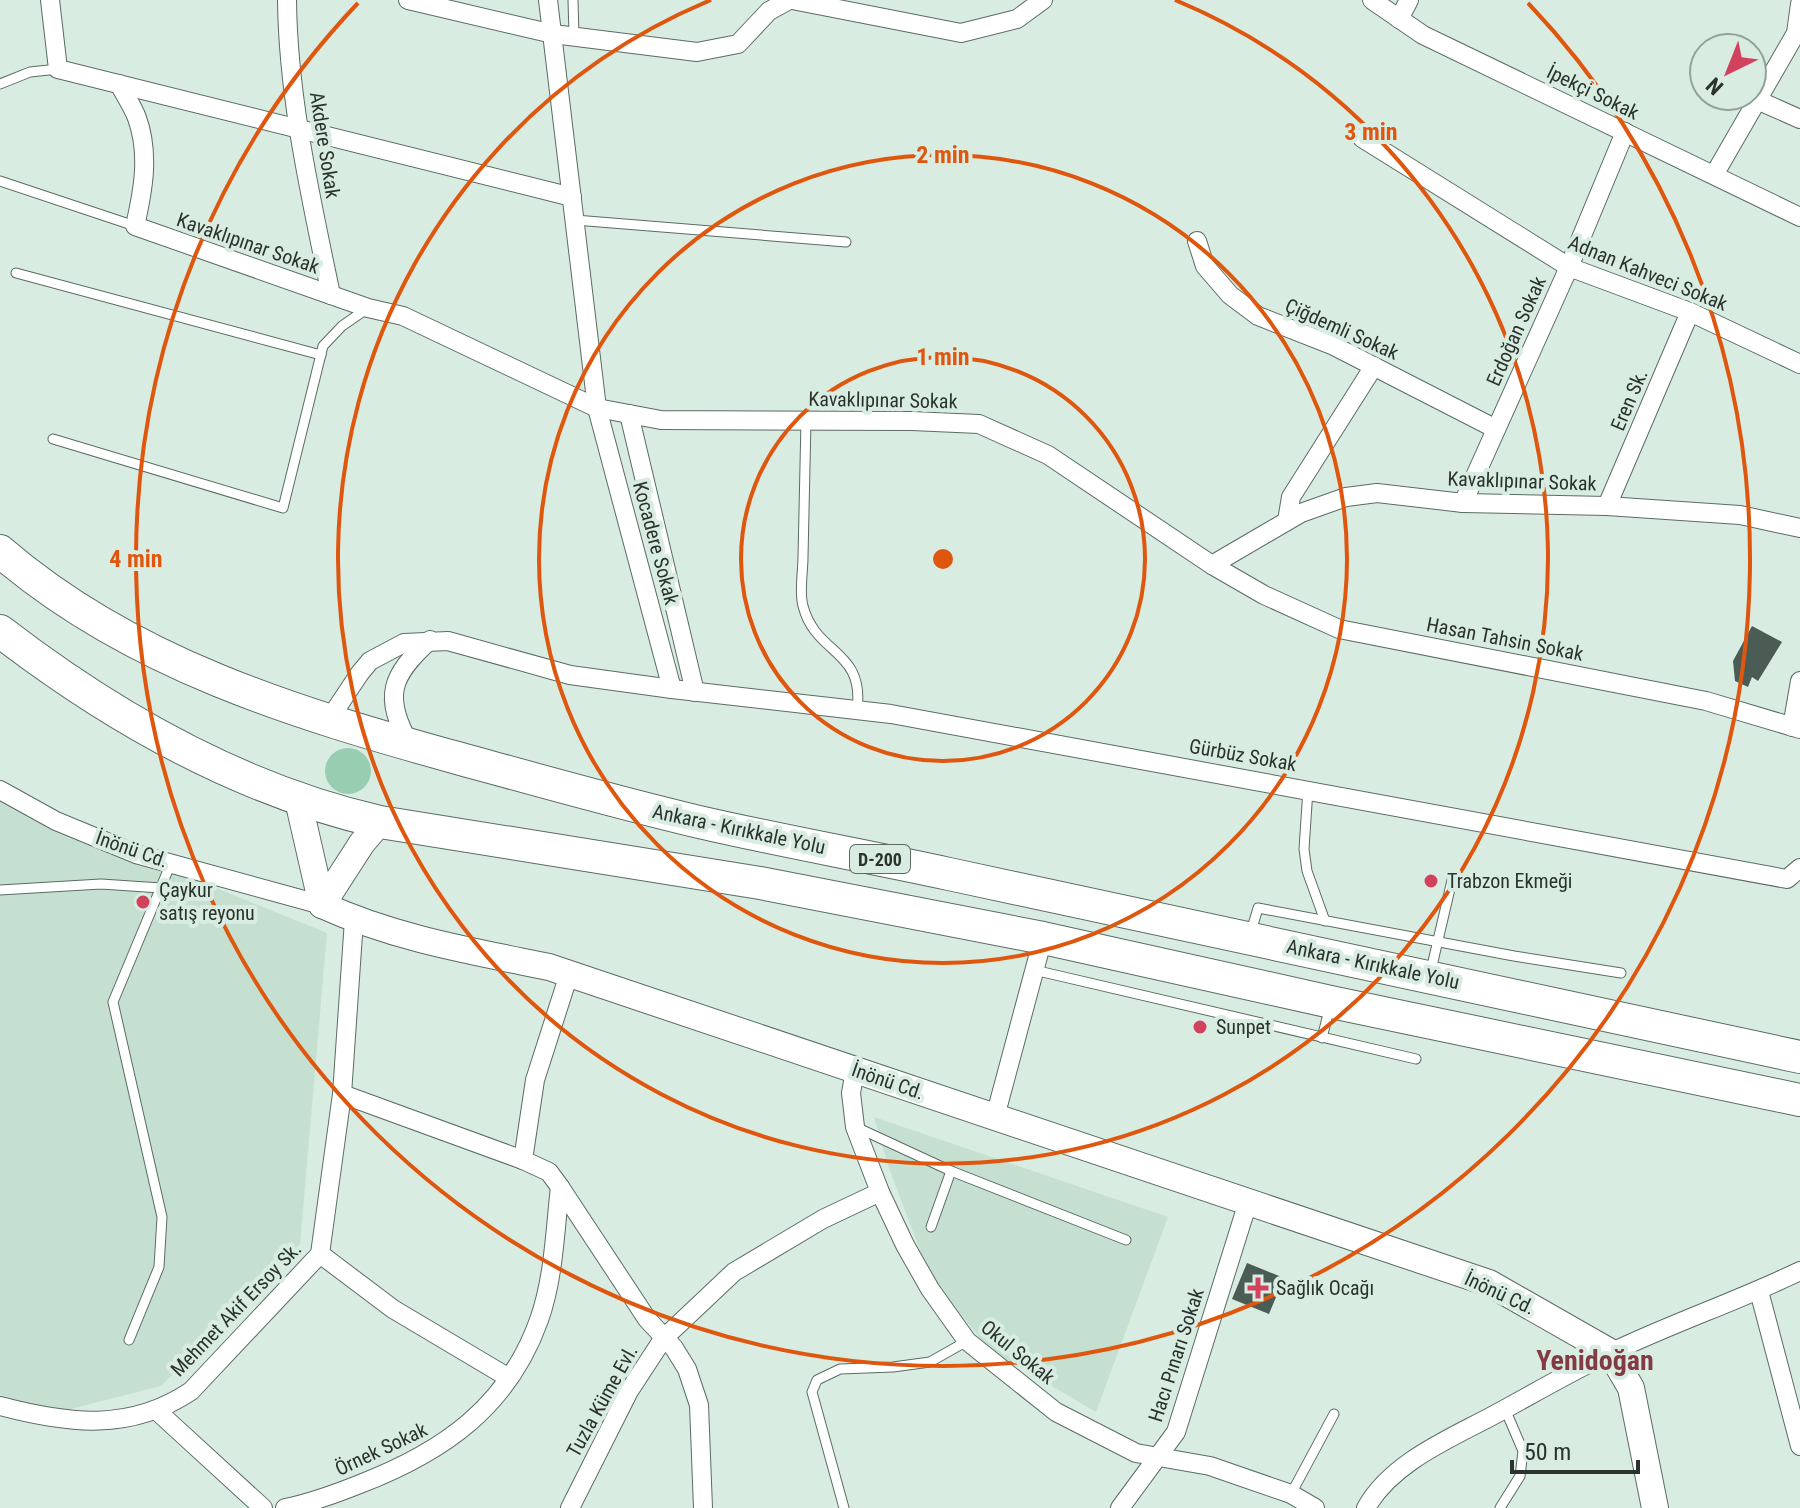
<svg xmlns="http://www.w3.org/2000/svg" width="1800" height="1508" viewBox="0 0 1800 1508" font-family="'Roboto Condensed',sans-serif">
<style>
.built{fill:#c5e0d1}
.green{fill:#98cdb2}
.building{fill:#4a5c53}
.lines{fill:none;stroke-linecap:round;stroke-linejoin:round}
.lane-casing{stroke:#5b6c63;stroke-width:11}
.street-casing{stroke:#5b6c63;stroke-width:20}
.secondary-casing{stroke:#5b6c63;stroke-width:28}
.highway-casing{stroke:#5b6c63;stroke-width:34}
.lane{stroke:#fff;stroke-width:9}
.street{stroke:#fff;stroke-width:18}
.secondary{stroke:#fff;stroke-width:26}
.highway{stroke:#fff;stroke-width:32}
.ring{fill:none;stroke:#df570e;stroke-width:4}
.poi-dot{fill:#d2425f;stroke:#d8ece1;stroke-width:3}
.labels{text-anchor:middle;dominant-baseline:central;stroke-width:8;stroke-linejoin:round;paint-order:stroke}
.shield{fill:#d8ece1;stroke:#5f6a64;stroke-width:2}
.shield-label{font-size:18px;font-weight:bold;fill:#2b332e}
.street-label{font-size:20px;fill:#2b332e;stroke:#d8ece1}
.poi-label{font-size:20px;fill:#2b332e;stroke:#d8ece1;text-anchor:start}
.district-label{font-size:28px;font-weight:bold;fill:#823a45;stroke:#d8ece1}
.centre{fill:#df570e;stroke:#d8ece1;stroke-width:4}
.ring-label{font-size:24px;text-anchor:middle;font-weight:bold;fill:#df570e;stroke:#d8ece1;stroke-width:8;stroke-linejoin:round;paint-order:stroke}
</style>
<rect width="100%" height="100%" fill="#d8ece1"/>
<g class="built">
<path d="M0,798L68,837L199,881L327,933L300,1244L161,1386L59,1412L0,1395Z"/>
<path d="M874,1117L1168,1217L1096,1412L990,1350L930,1277L889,1168Z"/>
</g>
<circle class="green" cx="348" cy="771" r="23"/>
<g class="building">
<path d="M1752,626L1782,642L1758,681L1752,677L1748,687L1735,681L1733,661Z"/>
<path d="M1247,1263L1284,1278L1269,1314L1232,1299Z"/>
</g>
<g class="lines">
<g class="lane-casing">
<g id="lane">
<path d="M573,0L574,36"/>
<path d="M0,84L30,72L58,69"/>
<path d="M0,181L135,226"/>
<path d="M575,220L846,242"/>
<path d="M16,273L321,355"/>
<path d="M806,420C805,466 804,511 803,557C803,572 799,592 803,606C816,656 865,649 857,710"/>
<path d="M53,439L283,508L323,346L342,326L368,308"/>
<path d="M1308,789L1304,849L1307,871L1325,921"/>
<path d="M0,890L101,884L161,888"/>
<path d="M1250,935L1258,908L1514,956L1621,973"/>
<path d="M1034,970L1416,1059"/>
<path d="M1431,970L1453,876"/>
<path d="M1322,1038L1330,1006"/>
<path d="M858,1128L951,1171L1126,1240"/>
<path d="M931,1227L951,1171"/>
<path d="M129,1340L159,1267L162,1217L113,1002L171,863"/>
<path d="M1291,1494L1334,1414"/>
<path d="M844,1508L812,1392L817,1380L840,1369L893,1367L930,1362L967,1341"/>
<path d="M1500,1508L1520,1476L1523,1451L1505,1409"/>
</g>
</g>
<g class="street-casing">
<g id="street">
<path d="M50,0L58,69L572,197"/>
<path d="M287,0C288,99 311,198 331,295"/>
<path d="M408,0L553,34L697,52L738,44L769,11L789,0"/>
<path d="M548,0L597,408L672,689"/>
<path d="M792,0L961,33L1017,19L1043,0"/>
<path d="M1372,0L1423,35L1800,217"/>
<path d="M1399,19L1409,0"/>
<path d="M119,84C125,95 133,107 137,118C150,154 143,191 135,226L368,308L403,316L597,408L661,420L912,421L979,424L1048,455L1212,565L1301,513L1346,497L1377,493L1463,503L1607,506L1740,515L1800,528"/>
<path d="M1757,100L1800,119"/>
<path d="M1362,138L1569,267L1690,312L1800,364"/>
<path d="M1714,175L1796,33L1800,4"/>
<path d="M1197,241L1205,266L1230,295L1258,316L1334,346L1496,429"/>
<path d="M629,414L695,692"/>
<path d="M1463,503L1569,267L1625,132"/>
<path d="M1607,506L1690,312"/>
<path d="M1287,521L1291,497L1374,366"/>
<path d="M1212,565L1264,595L1339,629L1706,701L1800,729"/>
<path d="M328,721L360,673L370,661L404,643L448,641L570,675L672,689L891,714L1787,879L1800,868"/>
<path d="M1792,727L1800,681"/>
<path d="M410,745C383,697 390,676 430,640"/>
<path d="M0,790L56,821L136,854L322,905"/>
<path d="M855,1070L851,1093L855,1127L880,1192L905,1245L930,1289L967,1341L1056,1412L1136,1453L1210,1466L1291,1494L1315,1508"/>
<path d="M342,1094L523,1160L549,1172L560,1187L647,1319L674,1348L687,1369L699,1405L703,1508"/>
<path d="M995,1117L1043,938"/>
<path d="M523,1160L535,1080L569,974"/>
<path d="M320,1254L393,1309L509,1378"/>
<path d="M1759,1291L1800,1446"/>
<path d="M0,1406C68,1424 130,1432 191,1391L320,1254L342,1094L354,920"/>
<path d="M156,1410L263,1508"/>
<path d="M285,1508C311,1503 335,1494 360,1484C443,1452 508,1407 539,1320C554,1278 555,1230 560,1187"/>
<path d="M570,1508L629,1391L663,1339L734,1272L823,1219L880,1192"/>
<path d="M1120,1508L1176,1432L1248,1202"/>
<path d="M1366,1508C1391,1463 1449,1439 1492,1416C1531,1395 1570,1372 1610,1353C1672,1323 1738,1301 1800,1271"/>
</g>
</g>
<g class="secondary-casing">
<g id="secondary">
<path d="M298,800L322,905"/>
<path d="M322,905C394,938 471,951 549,967L1489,1283L1610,1352L1631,1388L1655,1508"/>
<path d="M322,905L362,843L380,822"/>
</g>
</g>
<g class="highway-casing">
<g id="highway">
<path d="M0,551C131,664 298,714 461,759C541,781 619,803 699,822C782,841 866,856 949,874C1233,935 1517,995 1800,1057"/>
<path d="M0,631C113,718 240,790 380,822L760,883L1043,938L1331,1002L1800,1100"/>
</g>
</g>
<use href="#lane" class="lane"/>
<use href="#street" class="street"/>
<use href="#secondary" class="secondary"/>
<use href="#highway" class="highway"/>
</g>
<g class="ring">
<circle cx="943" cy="559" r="202"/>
<circle cx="943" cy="559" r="404"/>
<path d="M1175 0A605 605 0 1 1 711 0"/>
<path d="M1528 3A807 807 0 1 1 358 3"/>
</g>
<g class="poi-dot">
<circle cx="1431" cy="881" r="8"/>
<circle cx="143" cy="902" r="8"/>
<circle cx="1200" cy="1027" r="8"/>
<path d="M1254 1276h8v8h8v8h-8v8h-8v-8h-8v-8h8z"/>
</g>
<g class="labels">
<rect class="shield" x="850" y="845" width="60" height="28" rx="6"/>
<g class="shield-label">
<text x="880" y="859">D-200</text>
</g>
<g class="street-label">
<text transform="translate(1593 92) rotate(26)">İpekçi Sokak</text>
<text transform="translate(325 145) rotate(81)">Akdere Sokak</text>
<text transform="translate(248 243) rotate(19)">Kavaklıpınar Sokak</text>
<text transform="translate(1648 273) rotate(22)">Adnan Kahveci Sokak</text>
<text transform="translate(1342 329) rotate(24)">Çiğdemli Sokak</text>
<text transform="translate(1516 331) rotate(-66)">Erdoğan Sokak</text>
<text transform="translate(883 400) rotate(1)">Kavaklıpınar Sokak</text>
<text transform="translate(1629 400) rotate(-67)">Eren Sk.</text>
<text transform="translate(1522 481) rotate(2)">Kavaklıpınar Sokak</text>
<text transform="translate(656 543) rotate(75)">Kocadere Sokak</text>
<text transform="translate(1505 639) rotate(11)">Hasan Tahsin Sokak</text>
<text transform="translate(1243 755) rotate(10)">Gürbüz Sokak</text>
<text transform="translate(739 829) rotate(12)">Ankara - Kırıkkale Yolu</text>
<text transform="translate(132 849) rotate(19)">İnönü Cd.</text>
<text transform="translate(1373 964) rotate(12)">Ankara - Kırıkkale Yolu</text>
<text transform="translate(888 1081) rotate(19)">İnönü Cd.</text>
<text transform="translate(1500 1293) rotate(25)">İnönü Cd.</text>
<text transform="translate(236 1309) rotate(-46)">Mehmet Akif Ersoy Sk.</text>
<text transform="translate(1018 1352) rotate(39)">Okul Sokak</text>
<text transform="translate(1176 1355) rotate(-72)">Hacı Pınarı Sokak</text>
<text transform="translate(602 1401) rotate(-61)">Tuzla Küme Evl.</text>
<text transform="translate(381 1449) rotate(-25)">Örnek Sokak</text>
</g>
<g class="poi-label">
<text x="1447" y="881">Trabzon Ekmeği</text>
<text x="159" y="890">Çaykur<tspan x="159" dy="23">satış reyonu</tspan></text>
<text x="1216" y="1027">Sunpet</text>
<text x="1276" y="1288">Sağlık Ocağı</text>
</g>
<g class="district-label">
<text x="1595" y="1360">Yenidoğan</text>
</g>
</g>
<circle cx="943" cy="559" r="12" class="centre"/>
<g class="ring-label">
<text x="1371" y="140">3 min</text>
<text x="943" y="163">2 min</text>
<text x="943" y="365">1 min</text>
<text x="136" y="567">4 min</text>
</g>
<g transform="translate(1728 72) rotate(223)"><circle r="38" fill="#d8ece1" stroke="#93a299" stroke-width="2"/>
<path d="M0-6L14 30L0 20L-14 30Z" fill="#d2425f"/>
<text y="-12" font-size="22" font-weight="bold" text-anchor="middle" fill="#2b332e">N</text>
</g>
<path d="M1512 1460v12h126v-12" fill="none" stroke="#2b332e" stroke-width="4"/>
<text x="1524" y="1460" font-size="24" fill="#2b332e" stroke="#d8ece1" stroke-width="6" paint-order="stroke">50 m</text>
</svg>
